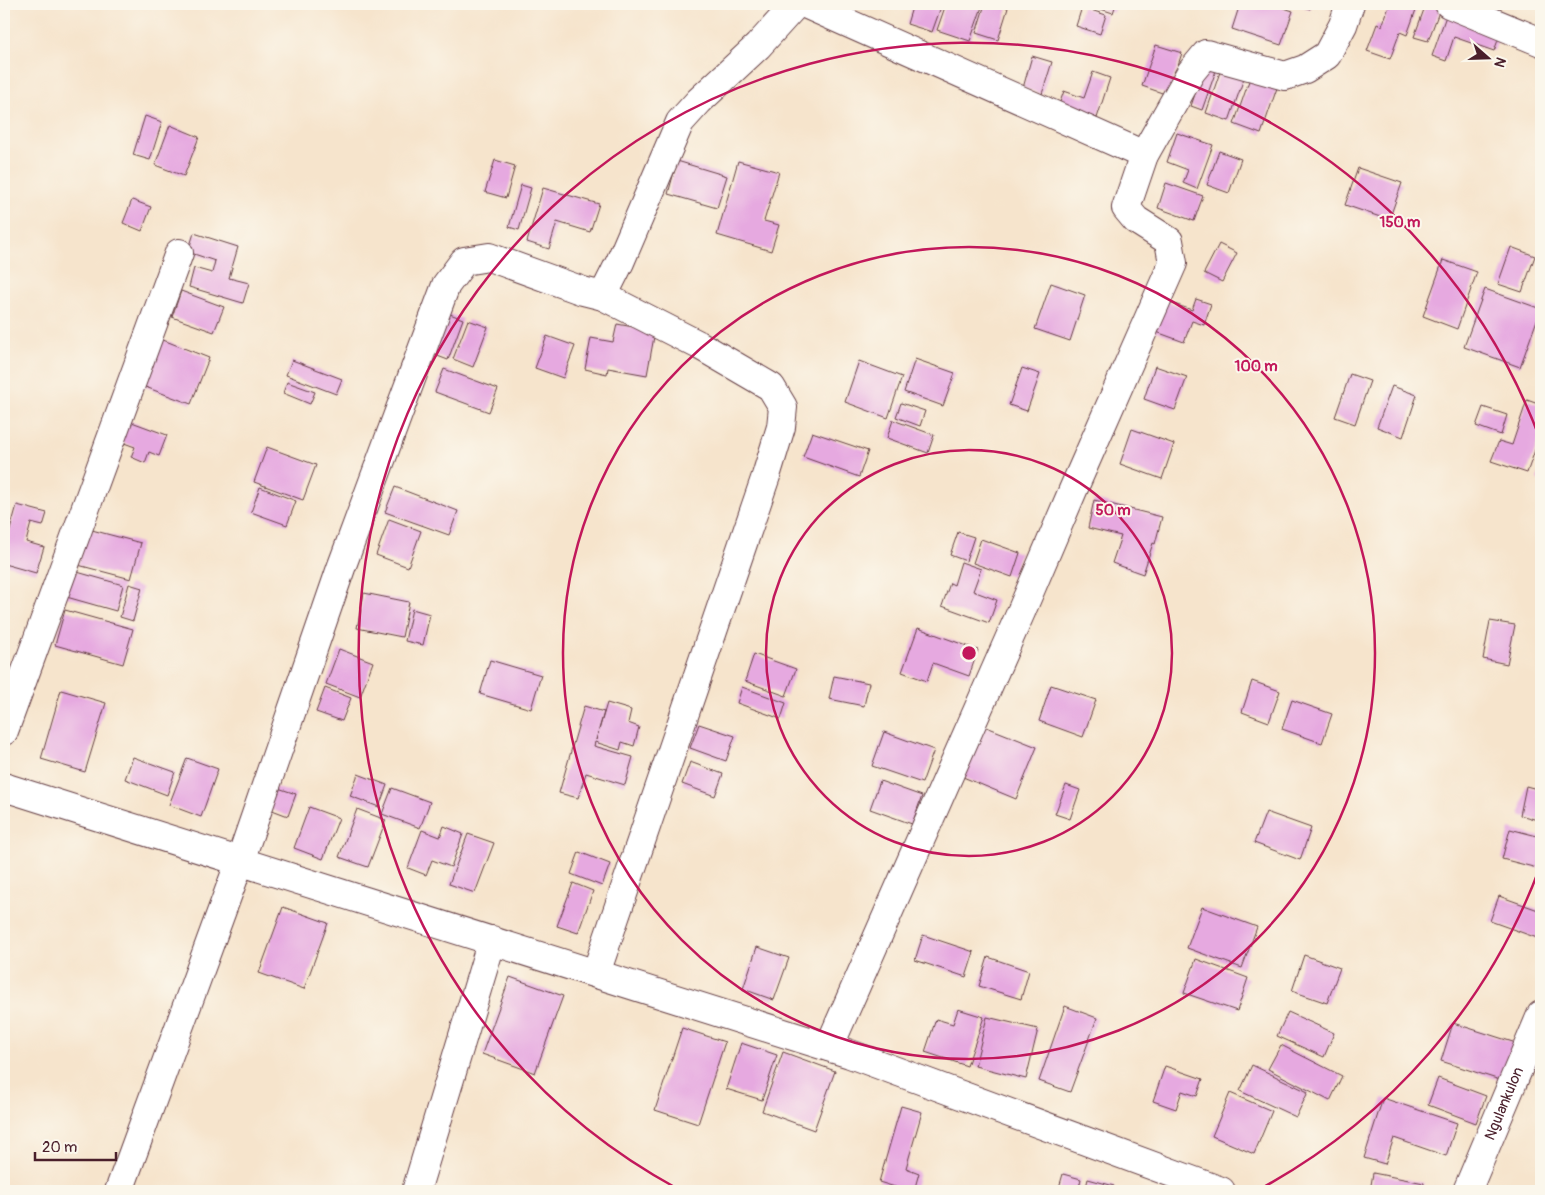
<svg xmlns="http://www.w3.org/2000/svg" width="1545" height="1195" viewBox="0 0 1545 1195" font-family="Pangolin,sans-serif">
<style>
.building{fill:#e6a9e0}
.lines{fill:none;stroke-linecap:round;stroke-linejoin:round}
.minor-casing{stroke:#643d43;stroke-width:30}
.minor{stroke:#fff;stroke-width:28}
.ring{fill:none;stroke:#c2185b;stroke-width:2.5}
.labels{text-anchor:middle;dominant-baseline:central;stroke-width:4;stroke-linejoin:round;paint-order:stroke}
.street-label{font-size:15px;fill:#4a1f2b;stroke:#fbf7ec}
.centre{fill:#c2185b;stroke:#fbf7ec;stroke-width:2.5}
.ring-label{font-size:15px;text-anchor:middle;font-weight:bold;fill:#c2185b;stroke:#fbf7ec;stroke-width:4;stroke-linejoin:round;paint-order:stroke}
</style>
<rect width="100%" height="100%" fill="#fbf7ec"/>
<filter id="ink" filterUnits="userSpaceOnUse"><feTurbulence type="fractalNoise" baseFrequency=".02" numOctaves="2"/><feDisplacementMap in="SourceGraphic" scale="10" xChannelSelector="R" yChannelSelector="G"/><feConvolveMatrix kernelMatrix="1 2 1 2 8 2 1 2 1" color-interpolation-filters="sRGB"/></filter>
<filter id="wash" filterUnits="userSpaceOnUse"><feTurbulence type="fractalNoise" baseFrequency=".0096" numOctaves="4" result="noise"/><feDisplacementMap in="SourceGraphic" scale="20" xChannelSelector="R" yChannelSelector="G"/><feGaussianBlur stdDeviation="1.12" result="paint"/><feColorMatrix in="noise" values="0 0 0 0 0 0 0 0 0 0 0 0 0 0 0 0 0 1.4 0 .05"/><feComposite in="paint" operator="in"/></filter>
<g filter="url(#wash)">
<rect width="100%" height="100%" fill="#f6e4cc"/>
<g id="blocks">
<g class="building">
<path d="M913,4H942L932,32L907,24Z"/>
<path d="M946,4H983L970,41L937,30Z"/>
<path d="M985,4H995L1008,8L998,40L976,33Z"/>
<path d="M1085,4H1116L1113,13Z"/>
<path d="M1240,4H1272L1293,11L1281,45L1232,29Z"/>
<path d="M1296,4H1312L1310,9Z"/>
<path d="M1390,4H1418L1407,35L1400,32L1390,59L1367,51L1377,24L1382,26Z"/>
<path d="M1426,4H1442L1428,41L1414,37Z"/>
<path d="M1082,7L1106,15L1100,34L1076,26Z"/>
<path d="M1447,13L1501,32L1494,51L1454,37L1446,61L1432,56Z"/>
<path d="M1156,45L1182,53L1168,95L1142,86Z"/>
<path d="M1032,56L1052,62L1042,94L1023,88Z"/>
<path d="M1206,61L1218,65L1202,110L1191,106Z"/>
<path d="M1221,69L1244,78L1229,121L1206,113Z"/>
<path d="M1093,72L1110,78L1097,118L1059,105L1064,91L1084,98Z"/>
<path d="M1250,78L1277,88L1261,134L1234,124Z"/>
<path d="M145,116L162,122L150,160L133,155Z"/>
<path d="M170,125L199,137L184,176L155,165Z"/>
<path d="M1177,133L1213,145L1197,189L1183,183L1188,170L1167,162Z"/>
<path d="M1219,151L1241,159L1229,193L1207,185Z"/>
<path d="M495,160L515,166L506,198L485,192Z"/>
<path d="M677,161L727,176L717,208L668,194Z"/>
<path d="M738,161L779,172L764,221L779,225L771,251L717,235Z"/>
<path d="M1358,168L1402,183L1389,220L1345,205Z"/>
<path d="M1166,183L1203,196L1194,221L1158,208Z"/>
<path d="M521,185L531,188L519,230L509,227Z"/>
<path d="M543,188L599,204L590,232L557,222L549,249L527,242Z"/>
<path d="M132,200L151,207L142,231L123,223Z"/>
<path d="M194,233L238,247L229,278L249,283L243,303L189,287L194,268L212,273L215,261L188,252Z"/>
<path d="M1219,244L1237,253L1222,282L1204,273Z"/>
<path d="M1511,247L1535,256L1522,292L1498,284Z"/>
<path d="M1443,260L1477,272L1457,329L1423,316Z"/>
<path d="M1051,283L1085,295L1070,341L1035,329Z"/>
<path d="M1485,289L1541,309L1520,367L1464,347Z"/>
<path d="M181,291L224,307L214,332L172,317Z"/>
<path d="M1196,299L1211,304L1204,325L1192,321L1184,342L1151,330L1162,300L1192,310Z"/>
<path d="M442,311L463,319L448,360L427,352Z"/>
<path d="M468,320L488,327L473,367L453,359Z"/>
<path d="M617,324L655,331L647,375L608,368L607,374L585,369L591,338L613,342Z"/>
<path d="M547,336L575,346L563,378L535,368Z"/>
<path d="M158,338L209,358L191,404L140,385Z"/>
<path d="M915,359L955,373L943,406L904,392Z"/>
<path d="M292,360L342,379L336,394L286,375Z"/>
<path d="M859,361L902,377L888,418L845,402Z"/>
<path d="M1155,366L1187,377L1175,410L1144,399Z"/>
<path d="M1022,368L1040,374L1027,411L1009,405Z"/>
<path d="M444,369L498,389L489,412L435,392Z"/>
<path d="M1350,374L1370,381L1355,424L1335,417Z"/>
<path d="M287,382L315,392L310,404L283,393Z"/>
<path d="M1392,386L1417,395L1403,437L1377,427Z"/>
<path d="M1527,400L1541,405V433L1527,473L1491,461L1499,441L1512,445Z"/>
<path d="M901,403L925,411L920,426L896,417Z"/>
<path d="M1483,407L1507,415L1501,435L1476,426Z"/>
<path d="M121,418L167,435L159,456L149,452L145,463L131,457L135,447L113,439Z"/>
<path d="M893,420L934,435L928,453L887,438Z"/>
<path d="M1132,429L1174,444L1162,479L1120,464Z"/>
<path d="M812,432L868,451L859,477L803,457Z"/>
<path d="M267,447L316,465L303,500L254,482Z"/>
<path d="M1541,469V481L1537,479Z"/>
<path d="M260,487L296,501L287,525L251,512Z"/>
<path d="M395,487L458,511L449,535L385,512Z"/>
<path d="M1094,500L1162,517L1155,544L1153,543L1143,574L1112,563L1121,536L1088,528Z"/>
<path d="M17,505L47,513L43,526L31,523L26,542L44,547L36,573L4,564V537H8Z"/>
<path d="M389,519L421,531L408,567L376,555Z"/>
<path d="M88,529L141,543L131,579L78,565Z"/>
<path d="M958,532L974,537L966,561L950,555Z"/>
<path d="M981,539L1020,553L1012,577L973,563Z"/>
<path d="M961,562L981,569L973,591L997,600L989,623L942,606L950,583L954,585Z"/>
<path d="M70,570L123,585L116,611L63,596Z"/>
<path d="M129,584L142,588L133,621L120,617Z"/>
<path d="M364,593L409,602L402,637L357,628Z"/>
<path d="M412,609L430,614L423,645L405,641Z"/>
<path d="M65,610L133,629L123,664L55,645Z"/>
<path d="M1490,621L1515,625L1507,664L1483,659Z"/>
<path d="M918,628L978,650L969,676L933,663L927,681L902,672Z"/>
<path d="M339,649L373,662L360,697L326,684Z"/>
<path d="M754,654L796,669L786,696L745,681Z"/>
<path d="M490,660L541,675L531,709L480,694Z"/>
<path d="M834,676L869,683L864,706L829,699Z"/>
<path d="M1252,681L1280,691L1269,722L1242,712Z"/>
<path d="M1051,685L1096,700L1083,737L1039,721Z"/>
<path d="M742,687L786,703L781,719L737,703Z"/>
<path d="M325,688L351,698L342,721L316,712Z"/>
<path d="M61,690L106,703L85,772L41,759Z"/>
<path d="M1292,700L1332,714L1322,743L1282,729Z"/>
<path d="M607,703L631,710L628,723L639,727L634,746L622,742L620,750L595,742L594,746L633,757L625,785L586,773L578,798L559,793L584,706L604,712L596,740Z"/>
<path d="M699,724L735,736L726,761L690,748Z"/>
<path d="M984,726L1037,747L1016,799L963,777Z"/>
<path d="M884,732L934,750L922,783L872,766Z"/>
<path d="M133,757L175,772L167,795L125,779Z"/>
<path d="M187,758L218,769L201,817L169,805Z"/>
<path d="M690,762L723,774L715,796L682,784Z"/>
<path d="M358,774L387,785L379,807L350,796Z"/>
<path d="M880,781L922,796L912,824L870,809Z"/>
<path d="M1066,785L1080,790L1070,819L1055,814Z"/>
<path d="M1526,786L1541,790V821L1520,815Z"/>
<path d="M275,787L296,794L288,816L267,808Z"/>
<path d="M392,788L430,802L420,828L382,814Z"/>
<path d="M309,807L339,818L323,859L294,848Z"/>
<path d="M357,809L386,820L368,867L339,857Z"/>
<path d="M1266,812L1311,828L1300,860L1254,843Z"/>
<path d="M444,826L463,834L451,867L432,860L426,875L408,868L422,830L440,837Z"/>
<path d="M1510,829L1541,837V869L1502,859Z"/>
<path d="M468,834L494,843L475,893L449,884Z"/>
<path d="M579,852L610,864L602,886L571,874Z"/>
<path d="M573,883L593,891L578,933L557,926Z"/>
<path d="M1499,896L1541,911V935L1540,939L1490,921Z"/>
<path d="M283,907L328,923L304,989L259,973Z"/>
<path d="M1202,907L1257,927L1242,968L1187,948Z"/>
<path d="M923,935L974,952L966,977L915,960Z"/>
<path d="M757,947L789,958L774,1000L743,989Z"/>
<path d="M1304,955L1340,968L1327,1003L1292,991Z"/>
<path d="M988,957L1029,971L1021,999L979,986Z"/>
<path d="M1196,959L1248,978L1237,1011L1184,993Z"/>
<path d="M510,977L563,996L535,1073L482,1054Z"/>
<path d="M1065,1006L1097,1018L1070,1092L1039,1081Z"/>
<path d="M958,1009L984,1017L967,1066L925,1052L936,1019L953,1024Z"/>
<path d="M1288,1012L1334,1033L1324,1057L1277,1036Z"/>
<path d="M987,1017L1038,1029L1026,1079L975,1066Z"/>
<path d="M1453,1023L1516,1043L1503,1081L1441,1061Z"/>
<path d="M682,1028L725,1042L698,1124L655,1110Z"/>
<path d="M741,1043L777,1055L762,1100L726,1089Z"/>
<path d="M1281,1045L1342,1076L1330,1101L1268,1069Z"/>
<path d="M783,1052L835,1071L814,1130L762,1111Z"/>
<path d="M1252,1065L1308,1092L1296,1117L1240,1091Z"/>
<path d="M1165,1066L1203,1079L1197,1096L1182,1091L1176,1109L1153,1101Z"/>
<path d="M1438,1078L1486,1096L1476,1123L1428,1105Z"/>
<path d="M1230,1093L1272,1111L1254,1154L1212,1136Z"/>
<path d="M1383,1098L1457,1123L1446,1156L1394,1138L1385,1164L1364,1158Z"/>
<path d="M901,1106L922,1112L906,1168L919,1173L914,1191H908L879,1182Z"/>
<path d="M1373,1173L1424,1183L1423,1191H1370Z"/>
<path d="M1063,1174L1081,1179L1078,1191H1058Z"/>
<path d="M1088,1179L1114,1186L1113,1191H1085Z"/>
<path d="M1172,1184L1192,1191H1169Z"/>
</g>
</g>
</g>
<g filter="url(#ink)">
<use href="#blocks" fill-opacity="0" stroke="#643d43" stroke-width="1"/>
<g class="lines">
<g class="minor-casing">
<g id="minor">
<path d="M805,4L1144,155"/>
<path d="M1449,4L1541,42"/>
<path d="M4,731L179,253"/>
<path d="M4,787L850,1054L1221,1191"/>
<path d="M596,973L766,476L781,427L783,407L771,387L699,345L603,296"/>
<path d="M829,1047L1021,612L1073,490L1173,263L1169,241L1136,220L1126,208L1144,155L1191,72L1206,54L1285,76L1305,69L1327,55L1343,25L1350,4"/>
<path d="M119,1191L240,861L341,568L446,285L464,261L489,257L583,291L603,296L620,262L680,122L699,101L758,46L796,4"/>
<path d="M416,1191L492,940"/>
<path id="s1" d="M1467,1191L1541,1015"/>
</g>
</g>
<use href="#minor" class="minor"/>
</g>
</g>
<g class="ring">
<circle cx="969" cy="653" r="203"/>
<circle cx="969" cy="653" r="406"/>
<path d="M1540 867A610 610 0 0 1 1260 1189M678 1189A610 610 0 1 1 1540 439"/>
</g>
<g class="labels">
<g class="street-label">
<text stroke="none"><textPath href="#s1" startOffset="95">Ngulankulon</textPath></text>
</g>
</g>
<circle cx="969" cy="653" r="8" class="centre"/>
<g class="ring-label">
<text x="1400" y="227">150 m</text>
<text x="1256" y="371">100 m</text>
<text x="1113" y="515">50 m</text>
</g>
<rect width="1545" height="1195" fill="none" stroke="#fbf7ec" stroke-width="20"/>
<g transform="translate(1488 58) rotate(110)" stroke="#fbf7ec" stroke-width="4" paint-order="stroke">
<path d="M0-4L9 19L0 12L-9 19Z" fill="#4a1f2b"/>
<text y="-8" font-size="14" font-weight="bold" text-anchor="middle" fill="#4a1f2b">N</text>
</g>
<path d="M35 1152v8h81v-8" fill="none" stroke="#4a1f2b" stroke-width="2.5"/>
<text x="42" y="1152" font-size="15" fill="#4a1f2b" stroke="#fbf7ec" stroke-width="4" paint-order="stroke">20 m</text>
</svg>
